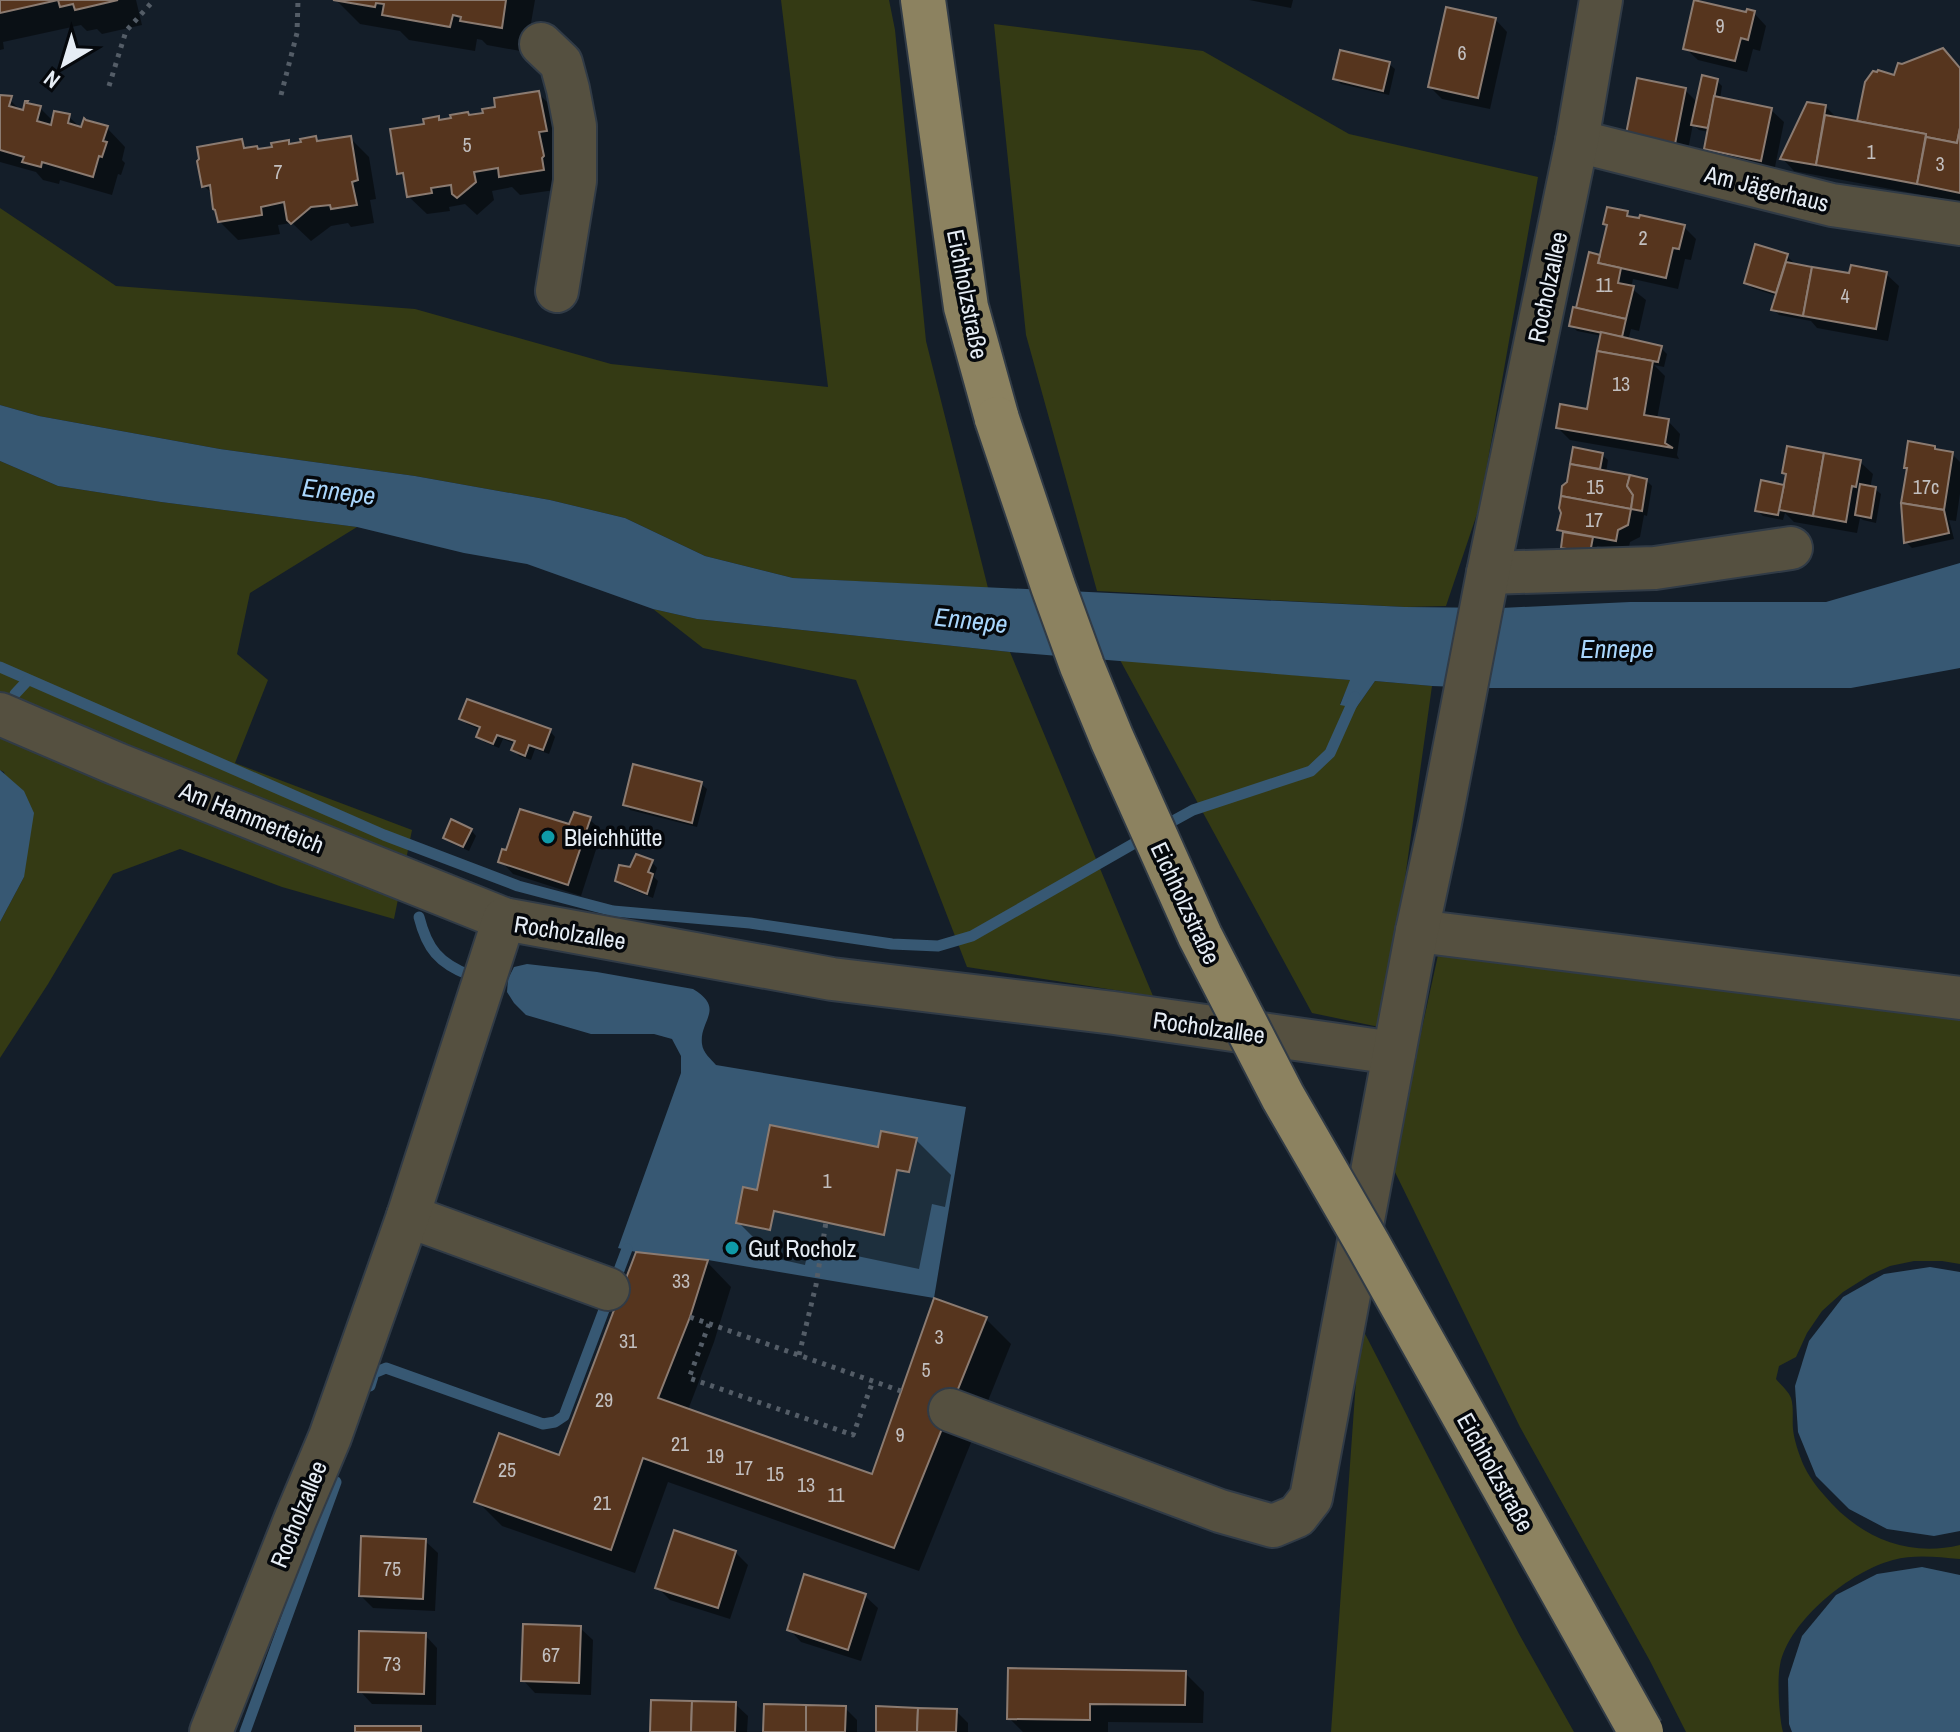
<svg xmlns="http://www.w3.org/2000/svg" width="1960" height="1732" viewBox="0 0 1960 1732" font-family="'Archivo Narrow',sans-serif">
<style>
.green{fill:#343a14}
.water{fill:#375873}
.shadow{fill:#0007}
.lines{fill:none;stroke-linecap:round;stroke-linejoin:round}
.stream{stroke:#375873;stroke-width:11}
.building{fill:#56351e;stroke:#8b7b71;stroke-width:2}
.minor-casing{stroke:#313b46;stroke-width:46}
.major-casing{stroke:#313b46;stroke-width:48}
.path{stroke:#545d67;stroke-width:5;stroke-dasharray:4 6;stroke-linecap:butt}
.minor{stroke:#555040;stroke-width:42}
.major{stroke:#8c8260;stroke-width:44}
.major-bridge-casing{stroke:#313b46;stroke-width:48;stroke-linecap:butt}
.major-bridge{stroke:#8c8260;stroke-width:44}
.culture-dot{fill:#0f9aa8;stroke:#05080c;stroke-width:3}
.labels{text-anchor:middle;dominant-baseline:central;stroke-width:7;stroke-linejoin:round;paint-order:stroke}
.number-label{font-size:20px;fill:#c2bfbf}
.street-label{font-size:24px;fill:#e6edf5;stroke:#05080c}
.poi-label{font-size:24px;fill:#e6edf5;stroke:#05080c;text-anchor:start}
.water-label{font-size:26px;font-style:italic;fill:#a9d6fc;stroke:#05080c}
</style>
<rect width="100%" height="100%" fill="#141e29"/>
<g class="green">
<path d="M781,0H889L895,30L926,341L988,588L793,578L705,556L625,518L550,500L415,476L220,449L39,416L0,405V208L116,286L415,309L611,364L828,387Z"/>
<path d="M994,24L1203,51L1349,134L1538,177L1480,505L1446,606L1405,607L1097,591L1026,335Z"/>
<path d="M0,461L58,486L161,502L357,527L250,593L237,654L268,680L235,763L412,830L394,919L282,887L180,849L113,874L48,984L0,1058V922L24,877L4,772L0,770Z"/>
<path d="M653,609L697,619L1010,652L1153,996L967,967L856,680L703,648Z"/>
<path d="M1120,660L1351,680L1340,704L1356,708L1375,681L1432,686L1384,1028L1312,1013Z"/>
<path d="M1438,955L1960,1020V1264L1942,1261H1914L1890,1266L1870,1275L1843,1292L1822,1311L1807,1333L1796,1357L1779,1366L1776,1379C1780,1384 1789,1392 1791,1398C1794,1407 1792,1420 1793,1429C1794,1440 1799,1454 1803,1464C1808,1475 1816,1486 1824,1495C1858,1536 1906,1558 1960,1545V1559C1937,1557 1915,1554 1893,1560C1851,1571 1789,1620 1780,1665C1777,1679 1779,1718 1783,1732H1686L1650,1661L1520,1427L1392,1166Z"/>
<path d="M1360,1324L1519,1634L1574,1732H1331Z"/>
</g>
<g class="water">
<path d="M0,405L39,416L220,449L415,476L550,500L625,518L705,556L793,578L1405,607L1501,608L1630,602H1826L1960,563V668L1851,688H1485L1432,686L1375,681L1356,708L1340,705L1350,680L1010,652L697,619L653,609L527,564L464,553L357,527L161,502L58,486L0,461Z"/>
<path d="M0,770L24,791L34,813L24,877L0,922Z"/>
<path d="M527,964L597,972L693,989C726,1009 699,1020 702,1044C703,1053 711,1059 716,1065L966,1107L934,1298L708,1260L636,1252L618,1248L681,1073V1056L672,1039L654,1034H591L526,1015L514,1003L507,992L508,979L514,967Z"/>
<path d="M1930,1267L1960,1272V1531L1934,1536L1887,1529L1849,1509L1816,1476L1798,1432L1795,1386L1809,1341L1843,1297L1884,1274Z"/>
<path d="M1922,1567L1960,1575V1732H1792L1789,1724L1788,1679L1802,1636L1836,1595L1877,1574Z"/>
</g>
<g class="shadow">
<path d="M0,0H136L142,25L102,34L97,29L87,31L81,25L3,42L4,49L0,50Z"/>
<path d="M336,0H535L526,52L487,45L482,40L477,39L475,51L409,40L400,31L360,24Z"/>
<path d="M1249,0H1293L1291,8Z"/>
<path d="M1754,13L1766,26L1760,51L1753,49L1747,72L1698,60L1685,48L1748,14Z"/>
<path d="M1495,19L1507,32L1490,109L1442,99L1430,87Z"/>
<path d="M1389,64L1395,69L1389,95L1341,84L1335,79Z"/>
<path d="M1960,68V202L1794,171L1782,158L1826,107L1838,119L1859,123L1867,82Z"/>
<path d="M1716,80L1722,86L1720,99L1771,110L1784,122L1774,172L1718,160L1706,148L1709,132L1699,130L1693,124L1687,155L1640,146L1685,90L1698,103Z"/>
<path d="M538,93L557,112L562,189L520,195L512,187L492,191L494,200L477,215L465,204L449,207L450,211L427,214L408,196L406,180L399,173L426,126L438,119L441,122L485,115Z"/>
<path d="M0,97L10,100L24,114L40,108L54,122L69,117L83,130L107,128L125,147L122,160L125,163L121,175L118,174L112,195L60,180L59,184L43,180L36,172L0,162Z"/>
<path d="M315,138L320,143L350,138L369,157L376,199L370,200L374,223L351,227L348,223L331,226L311,241L292,223L278,225L280,234L238,240L219,221L214,195L204,186L241,142L249,149L259,151L288,143L291,146Z"/>
<path d="M1627,213L1633,219L1684,227L1696,239L1691,260L1685,259L1678,289L1633,279L1631,288L1646,300L1639,331L1631,329L1628,341L1661,348L1667,354L1664,367L1654,365L1665,376L1657,419L1668,421L1680,434L1677,455L1679,459L1570,440L1558,428L1589,411L1602,336L1577,331L1571,325L1583,312L1601,257L1608,227L1605,223Z"/>
<path d="M1757,247L1787,256L1793,262L1792,265L1851,276L1886,274L1899,286L1888,341L1817,328L1811,321L1779,315L1773,309L1777,296L1752,288L1746,282Z"/>
<path d="M1934,448L1938,452L1952,454L1960,462V494L1956,521L1949,520L1954,539L1912,548L1906,542L1908,470L1906,467Z"/>
<path d="M1575,450L1602,455L1608,460L1606,473L1646,480L1652,486L1647,516L1644,515L1640,537L1630,542L1628,552L1597,546L1595,558L1569,553L1563,547L1565,535L1559,529Z"/>
<path d="M1860,462L1873,474L1870,488L1875,489L1881,494L1876,523L1863,520L1860,518L1857,533L1794,522L1785,513L1783,520L1763,516L1758,511L1785,489L1788,476L1784,472Z"/>
<path d="M462,719L550,731L555,737L549,754L535,749L531,760L519,756L514,750L516,744L503,739L499,748L484,742L478,736L481,730L467,724Z"/>
<path d="M701,784L707,789L697,827L630,810L625,804Z"/>
<path d="M589,819L602,831L581,896L513,874L501,861Z"/>
<path d="M471,830L476,836L469,851L451,843L445,838Z"/>
<path d="M652,862L657,868L654,877L658,881L653,898L623,886L617,880L631,869Z"/>
<path d="M916,1140L951,1175L945,1207L932,1204L919,1269L809,1246L805,1265L774,1258L738,1222L758,1192Z"/>
<path d="M707,1262L731,1287L714,1342L688,1410L874,1477L986,1319L1011,1344L919,1571L668,1482L635,1573L502,1526L477,1501L560,1457Z"/>
<path d="M425,1541L438,1553L435,1611L373,1608L361,1596Z"/>
<path d="M735,1552L748,1565L730,1619L670,1600L657,1587Z"/>
<path d="M865,1596L878,1608L861,1661L801,1642L789,1629Z"/>
<path d="M580,1628L593,1640L591,1695L535,1693L523,1680Z"/>
<path d="M425,1635L437,1648L436,1705L372,1704L360,1691Z"/>
<path d="M1185,1673L1204,1692L1203,1723L1108,1722V1732H1023L1009,1718Z"/>
<path d="M735,1704L748,1716L747,1732H652Z"/>
<path d="M845,1708L857,1720V1732H765Z"/>
<path d="M956,1711L968,1723V1732H878Z"/>
</g>
<g class="lines">
<g class="stream">
<path d="M0,667L384,835L518,886L613,911L750,923L892,944L938,946L972,936L1147,836"/>
<path d="M15,694L28,680"/>
<path d="M1162,827L1193,810L1311,771L1330,753L1355,697"/>
<path d="M419,917C427,949 439,963 469,975"/>
<path d="M370,1386L374,1373L386,1368L543,1424L555,1422L564,1416L627,1249"/>
<path d="M245,1732L336,1482"/>
</g>
</g>
<g class="building">
<path d="M0,0H58L0,13Z"/>
<path d="M58,0H118L75,10L73,4L60,7Z"/>
<path d="M333,0H506L502,28L460,21L461,17L453,15L450,27L382,15L384,4L376,3L375,7Z"/>
<path d="M1694,0L1746,12L1747,9L1755,11L1748,40L1741,38L1735,61L1683,49Z"/>
<path d="M1446,7L1496,18L1478,98L1428,87Z"/>
<path d="M1943,48L1960,68V128L1957,143L1926,137V134L1857,121L1865,82L1873,71L1877,72L1878,70L1894,75L1898,63L1902,64Z"/>
<path d="M1340,50L1390,62L1383,91L1333,79Z"/>
<path d="M1702,75L1718,79L1708,128L1691,125Z"/>
<path d="M1637,78L1686,88L1675,144L1626,134Z"/>
<path d="M539,91L547,131L539,132L544,156L542,158L544,170L499,177L498,168L474,172L476,182L457,198L452,194L451,185L431,188L432,193L407,197L403,173L397,174L390,129L424,124L423,119L439,116V120L451,118L450,115L468,112L469,115L483,113L482,109L495,107L494,98Z"/>
<path d="M0,95L12,96L9,106L23,110L25,101H28L27,103L41,106L37,121L51,125L54,111L70,114L68,123L81,127L84,118L86,120L108,126L103,141L107,142L102,157L99,156L93,177L42,162L41,167L22,162L24,157L0,150Z"/>
<path d="M1714,96L1772,108L1761,161L1704,149Z"/>
<path d="M1807,102L1826,105L1816,165L1780,159Z"/>
<path d="M1825,115L1926,134L1917,184L1816,165Z"/>
<path d="M1960,128V193L1917,184L1926,137L1957,143Z"/>
<path d="M316,136L317,141L351,136L358,180L352,182L357,205L331,209L330,205L311,207L291,224L287,220L284,202L261,207L262,215L218,222L215,210L213,209L210,185L202,187L197,161L199,159L197,147L242,139L244,148L257,146L258,149L272,147L271,143L289,140V144L301,142L300,139Z"/>
<path d="M1607,207L1628,211L1627,216L1639,218L1640,215L1685,225L1679,249L1673,248L1666,278L1598,263L1607,225L1603,224Z"/>
<path d="M1755,244L1788,254L1776,293L1744,283Z"/>
<path d="M1589,252L1600,255L1598,263L1621,268L1618,283L1634,286L1626,319L1576,308Z"/>
<path d="M1786,262L1812,267L1803,316L1771,310Z"/>
<path d="M1851,265L1887,272L1876,329L1803,316L1812,267L1849,273Z"/>
<path d="M1573,307L1626,319L1622,337L1569,326Z"/>
<path d="M1601,332L1662,346L1658,362L1597,351Z"/>
<path d="M1597,351L1653,361L1644,415L1669,419L1665,443L1673,448L1556,428L1560,404L1587,409Z"/>
<path d="M1908,441L1935,446V449L1953,452L1944,510L1901,503L1907,468H1904Z"/>
<path d="M1787,446L1824,453L1813,516L1779,510L1786,474L1782,473Z"/>
<path d="M1573,447L1603,453L1600,469L1570,464Z"/>
<path d="M1824,453L1861,460L1856,487L1852,486L1846,522L1813,516Z"/>
<path d="M1570,464L1630,475L1627,486L1633,495L1631,509L1561,496L1562,486L1567,482Z"/>
<path d="M1630,475L1647,479L1642,511L1631,509L1633,495L1627,486Z"/>
<path d="M1761,480L1784,485L1778,515L1755,511Z"/>
<path d="M1860,484L1876,487L1871,518L1855,515Z"/>
<path d="M1561,496L1631,509L1628,525L1618,530L1616,541L1557,530L1561,513L1559,508Z"/>
<path d="M1901,503L1944,510L1949,533L1904,543Z"/>
<path d="M1563,532L1593,537L1590,553L1561,548Z"/>
<path d="M467,699L551,729L543,750L529,745L525,756L511,750L515,741L497,735L493,744L476,737L480,727L459,719Z"/>
<path d="M633,764L702,782L692,823L623,805Z"/>
<path d="M520,809L569,824L574,812L591,817L568,885L498,862L502,849L506,850Z"/>
<path d="M451,819L472,829L463,847L443,838Z"/>
<path d="M636,854L653,860L648,872L653,874L647,894L615,881L619,865L630,867Z"/>
<path d="M770,1125L878,1147L881,1131L917,1138L909,1172L897,1170L884,1235L774,1211L770,1230L736,1223L743,1187L757,1190Z"/>
<path d="M636,1252L708,1260L690,1317L658,1398L872,1474L934,1298L987,1317L894,1548L643,1458L611,1550L474,1502L499,1433L559,1455Z"/>
<path d="M674,1530L736,1551L718,1608L655,1588Z"/>
<path d="M361,1536L426,1539L423,1599L359,1596Z"/>
<path d="M804,1574L866,1594L848,1650L787,1630Z"/>
<path d="M523,1624L581,1626L579,1683L521,1681Z"/>
<path d="M359,1631L426,1633L424,1694L358,1692Z"/>
<path d="M1008,1668L1186,1671L1185,1705L1090,1704V1720L1007,1719Z"/>
<path d="M651,1700L692,1701L691,1732H650Z"/>
<path d="M692,1701L736,1702L735,1732H691Z"/>
<path d="M764,1704L806,1705V1732H763Z"/>
<path d="M806,1705L846,1706L845,1732H806Z"/>
<path d="M876,1706L918,1708L917,1732H876Z"/>
<path d="M918,1708L957,1709L956,1732H917Z"/>
<rect x="355" y="1726" width="66" height="6"/>
</g>
<g class="lines">
<g class="minor-casing">
<g id="minor">
<path d="M541,44L561,63L568,89L575,126V181L557,291"/>
<path d="M1577,141L1832,205L1960,224"/>
<path d="M1488,573L1655,568L1791,548"/>
<path d="M0,714L117,764L504,919L832,979L1114,1013L1394,1053"/>
<path d="M1417,931L1960,998"/>
<path d="M408,1216L608,1289"/>
<path d="M950,1410L1220,1511L1273,1526L1297,1516L1311,1498L1417,931L1440,823L1488,573L1577,141L1601,0"/>
<path d="M211,1732L295,1520L330,1437L408,1216L504,919"/>
</g>
</g>
<g class="major-casing">
<path id="major" d="M923,0L966,307L997,419"/>
</g>
<g class="path">
<path d="M109,86L126,31L154,0"/>
<path d="M281,95L297,33L298,0"/>
<path d="M690,1317L901,1391"/>
<path d="M709,1324L689,1378L853,1435L873,1381"/>
<path d="M799,1355L816,1285L826,1222"/>
</g>
<use href="#minor" class="minor"/>
<use href="#major" class="major"/>
<g class="major-bridge-casing">
<path id="major-bridge" d="M997,419L1053,586L1082,666L1112,739L1200,936L1283,1097L1369,1246L1641,1732"/>
</g>
<use href="#major-bridge" class="major-bridge"/>
</g>
<g class="culture-dot">
<circle cx="548" cy="837" r="8"/>
<circle cx="732" cy="1248" r="8"/>
</g>
<g class="labels">
<g class="number-label">
<text x="1720" y="25">9</text>
<text x="1462" y="52">6</text>
<text x="467" y="144">5</text>
<text x="1871" y="151">1</text>
<text x="1940" y="163">3</text>
<text x="278" y="171">7</text>
<text x="1643" y="237">2</text>
<text x="1604" y="284">11</text>
<text x="1845" y="295">4</text>
<text x="1621" y="383">13</text>
<text x="1595" y="486">15</text>
<text x="1926" y="486">17c</text>
<text x="1594" y="519">17</text>
<text x="827" y="1180">1</text>
<text x="681" y="1280">33</text>
<text x="939" y="1336">3</text>
<text x="628" y="1340">31</text>
<text x="926" y="1369">5</text>
<text x="604" y="1399">29</text>
<text x="900" y="1434">9</text>
<text x="680" y="1443">21</text>
<text x="715" y="1455">19</text>
<text x="744" y="1467">17</text>
<text x="507" y="1469">25</text>
<text x="775" y="1473">15</text>
<text x="806" y="1484">13</text>
<text x="836" y="1494">11</text>
<text x="602" y="1502">21</text>
<text x="392" y="1568">75</text>
<text x="551" y="1654">67</text>
<text x="392" y="1663">73</text>
</g>
<g class="street-label">
<text transform="translate(1767 188) rotate(14)">Am Jägerhaus</text>
<text transform="translate(1547 287) rotate(-78)">Rocholzallee</text>
<text transform="translate(968 294) rotate(79)">Eichholzstraße</text>
<text transform="translate(252 817) rotate(22)">Am Hammerteich</text>
<text transform="translate(1186 903) rotate(65)">Eichholzstraße</text>
<text transform="translate(570 932) rotate(9)">Rocholzallee</text>
<text transform="translate(1209 1027) rotate(8)">Rocholzallee</text>
<text transform="translate(1496 1472) rotate(61)">Eichholzstraße</text>
<text transform="translate(298 1514) rotate(-68)">Rocholzallee</text>
</g>
<g class="poi-label">
<text x="564" y="837">Bleichhütte</text>
<text x="748" y="1248">Gut Rocholz</text>
</g>
<g class="water-label">
<text transform="translate(339 491) rotate(7)">Ennepe</text>
<text transform="translate(971 620) rotate(6)">Ennepe</text>
<text x="1617" y="648">Ennepe</text>
</g>
</g>
<g transform="translate(64 64) rotate(218)" stroke="#05080c" stroke-width="6" paint-order="stroke">
<path d="M0-6L14 30L0 20L-14 30Z" fill="#e6edf5"/>
<text y="-12" font-size="22" font-weight="bold" text-anchor="middle" fill="#e6edf5">N</text>
</g>
</svg>
